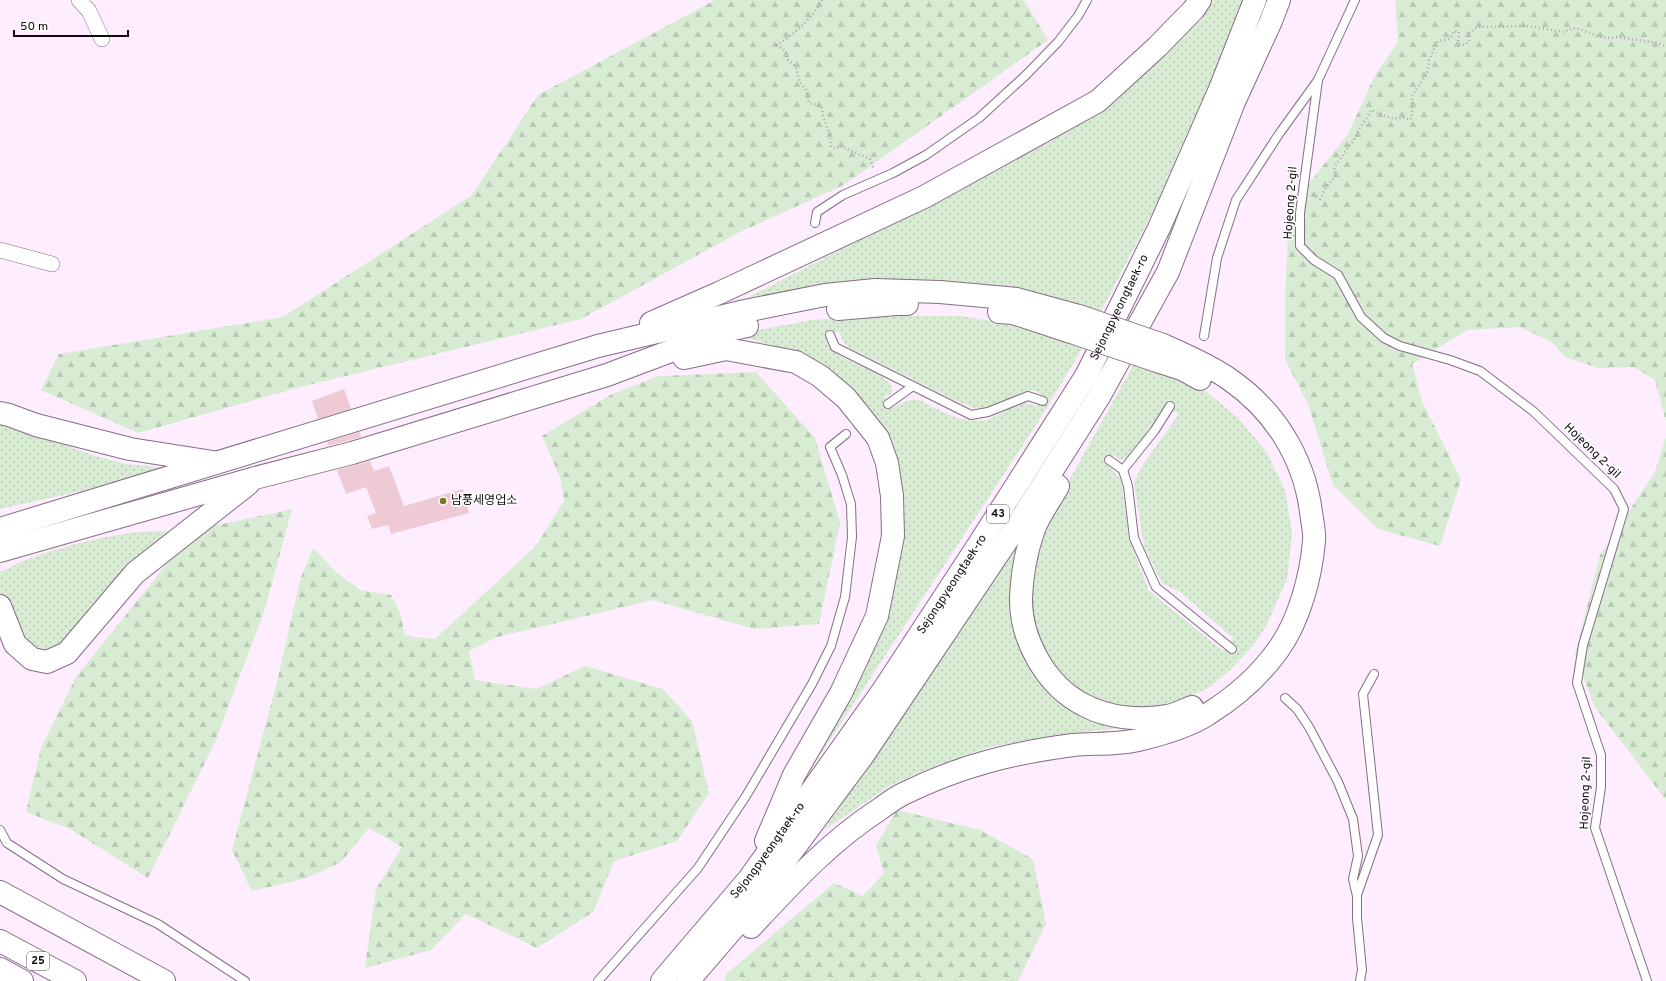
<svg xmlns="http://www.w3.org/2000/svg" width="1666" height="981" viewBox="0 0 1666 981" font-family="Overpass,'Noto Sans KR',sans-serif">
<style>
.grass{fill:url(#grass-dots);fill-rule:evenodd}
.forest{fill:url(#forest-firs)}
.building{fill:#eecad4}
.lines{fill:none;stroke-linecap:round;stroke-linejoin:round}
.lane-casing{stroke:#856d86;stroke-width:10}
.street-casing{stroke:#856d86;stroke-width:16}
.highway-casing{stroke:#856d86;stroke-width:24}
.path{stroke:#b1a3b2;stroke-width:2.5;stroke-dasharray:1 3;stroke-linecap:butt}
.lane{stroke:#fff;stroke-width:8}
.street{stroke:#fff;stroke-width:15}
.highway{stroke:#fff;stroke-width:22}
.highway-bridge-casing{stroke:#856d86;stroke-width:24;stroke-linecap:butt}
.highway-bridge{stroke:#fff;stroke-width:22}
.poi-dot{fill:#757922;stroke:#fff;stroke-width:1.5}
.labels{text-anchor:middle;dominant-baseline:central;stroke-width:3.5;stroke-linejoin:round;paint-order:stroke}
.shield{fill:#fff;stroke:#585359;stroke-width:1}
.shield-label{font-size:11px;font-weight:bold;fill:#110912}
.street-label{font-size:12px;fill:#110912;stroke:#fff}
.poi-label{font-size:12px;fill:#110912;stroke:#fff;text-anchor:start}
</style>
<defs>
<pattern id="grass-dots" width="8" height="8" patternUnits="userSpaceOnUse"><rect width="8" height="8" fill="#d7ecd2"/><path d="M2 2h.1M6 6h.1" fill="none" stroke="#b8c9b3" stroke-width="1.8" stroke-linecap="round"/></pattern>
<pattern id="forest-firs" width="22" height="20" patternUnits="userSpaceOnUse"><rect width="22" height="20" fill="#d7ecd2"/><path d="M5 1l3.5 6h-7zM16 11l3.5 6h-7z" fill="#b8c9b3"/></pattern>
</defs>
<rect width="100%" height="100%" fill="#fdedfe"/>
<g class="grass">
<path d="M1214,0H1246L1207,100L1166,187L1101,311L1083,306L785,293L745,299L1048,143L1101,110L1161,58L1202,19Z"/>
<path d="M856,316H961L1004,323L1053,335L1083,347L1038,422L805,778L872,643L893,457L787,351L737,334L812,320ZM840,332L842,340L848,347L948,397L973,408H988L1029,390L1036,391L1044,396L1037,407C1014,393 1003,421 978,421C964,421 947,415 935,408C929,406 924,401 918,400C909,399 900,404 892,408L884,396L890,395L893,389C881,366 844,366 829,346C827,342 826,338 825,334Z"/>
<path d="M1135,362L1171,374L1204,390L1237,417L1266,451L1285,490L1292,533L1287,579L1266,626L1253,646L1228,672L1210,687L1190,697L1161,708L1132,710L1086,697L1063,680L1044,656L1035,633L1028,600L1040,533ZM1167,408L1179,414L1144,463L1134,482L1144,547L1162,583L1180,592L1234,639L1223,651L1149,591L1129,538L1121,480L1107,464L1112,454L1120,460L1127,458Z"/>
<path d="M0,421L95,456L127,464L164,468L90,489L0,509Z"/>
<path d="M178,531L53,651L39,652L24,642L11,617L0,592V572C40,551 93,538 138,532C151,531 165,531 178,531Z"/>
<path d="M1017,545L1018,564L1011,609L1021,650L1035,676L1049,693L1085,717L1134,727L1101,730L989,747L925,770L891,785L824,830Z"/>
</g>
<g class="forest">
<path d="M715,0H1024L1048,40L844,185L740,232L581,319L300,387L138,433L41,390L59,354L283,317L472,195L538,95Z"/>
<path d="M1395,0H1666V422L1655,380L1634,367L1598,368L1565,357L1552,342L1520,327L1467,330L1412,364L1422,401L1461,480L1440,546L1378,529L1333,485L1308,404L1285,359V297L1288,232L1295,201L1348,134L1374,77L1398,42Z"/>
<path d="M756,372L815,438L840,522L819,624L754,629L653,600L497,637L469,651L475,680L536,689L585,666L663,689L692,721L709,793L677,841L614,861L593,912L537,948L466,914L431,950L365,968L376,889L402,847L369,828L341,862L307,878L252,891L232,850L278,678L300,580L313,548L337,573L360,590L391,595L400,613L405,636L435,639L536,546L564,501L560,477L542,436L612,394L659,376Z"/>
<path d="M1666,437V800L1594,706L1575,654L1600,555L1655,472Z"/>
<path d="M292,509L265,609L215,742L148,878L70,829L26,812L41,748L76,677L194,530Z"/>
<path d="M897,810L980,830L1033,859L1046,924L1018,981H725L726,974L834,883L863,896L884,873L876,846Z"/>
</g>
<g class="building">
<path d="M344,389L351,409L318,419L312,401Z"/>
<path d="M360,432L361,437L328,446L327,442Z"/>
<path d="M370,461L374,471L389,466L404,506L463,489L469,513L391,534L388,525L372,529L367,516L376,513L366,487L346,494L337,470Z"/>
</g>
<g class="lines">
<g class="lane-casing">
<g id="lane">
<path d="M1318,80L1300,213V246L1314,260L1338,275L1361,317L1384,338L1400,346L1450,360L1480,371L1533,411L1614,489L1624,509L1583,645L1577,683L1601,755V787L1595,828L1647,981"/>
<path d="M815,223L817,212L843,195L893,173L926,155L979,118L1026,75L1058,42L1078,16L1087,0"/>
<path d="M830,335L835,347L971,415L988,412L1028,396L1043,401"/>
<path d="M1204,336L1217,258L1236,200L1279,134L1318,80L1355,0"/>
<path d="M888,404L913,386"/>
<path d="M1109,460L1123,470L1128,486L1134,538L1156,587L1232,649"/>
<path d="M1123,470L1155,430L1170,406"/>
<path d="M1285,698L1297,709L1309,727L1338,782L1353,819L1358,856L1353,879L1357,896V918L1362,970L1360,981"/>
<path d="M0,830L7,843L63,879L158,924L245,981"/>
<path d="M1357,895L1378,835L1363,694L1374,674"/>
<path d="M598,981L698,868L746,796L812,684L831,646L845,597L852,537L851,504L842,475L830,447L846,434"/>
</g>
</g>
<g class="street-casing">
<g id="street">
<path d="M79,0L89,11L102,39"/>
<path d="M0,250L52,264"/>
</g>
</g>
<g class="highway-casing">
<g id="highway">
<path d="M838,309L896,304H907"/>
<path d="M999,312L1013,313L1071,332"/>
<path d="M651,323L719,293L924,197L1098,101L1157,47L1194,9L1200,0"/>
<path d="M684,358L726,349L796,362L820,376L846,398L878,438L887,463L892,496L893,536L877,616L841,693L794,775L766,841"/>
<path d="M1154,360L1182,369L1200,379"/>
<path d="M0,413L9,415L36,425L130,449L213,462"/>
<path d="M1058,486C1050,501 1038,516 1033,532C1026,552 1022,576 1021,597C1020,639 1046,686 1084,705C1108,718 1140,721 1167,716C1175,715 1184,710 1192,707"/>
<path d="M0,529L598,346L745,311L825,295L875,290L940,292L1017,299L1079,316"/>
<path d="M0,551L255,478L352,453L607,375L724,331L747,326"/>
<path d="M0,606L15,644L32,659L47,662L67,653L135,573L248,484"/>
<path d="M0,892L164,981"/>
<path d="M751,927C791,884 829,842 880,809C888,803 896,797 905,793C960,766 1012,753 1073,745C1094,743 1117,745 1138,740C1159,735 1190,726 1208,714C1234,698 1260,675 1278,650C1299,621 1311,577 1314,541C1315,532 1312,521 1311,512C1304,457 1274,410 1229,379C1209,365 1185,355 1163,345"/>
<path d="M0,941L75,981"/>
<path d="M0,969L22,981"/>
<path id="s1" d="M662,981L749,879L882,692L979,544L1086,376L1159,228L1220,89L1255,0"/>
<path d="M688,981L743,917L864,754L1020,521L1100,395L1168,272L1234,102L1271,21L1279,0"/>
</g>
</g>
<g class="path">
<path d="M822,0C813,18 794,34 777,45L786,51L787,59L796,67L799,81L806,90L809,103L821,106C823,109 822,112 823,116C827,129 830,132 831,147L836,149L840,146L870,159L874,169"/>
<path d="M1313,194L1320,199C1323,195 1324,189 1327,186C1331,182 1333,180 1336,175L1334,170L1335,166L1356,137C1356,132 1368,117 1371,110C1382,114 1392,121 1403,117L1409,120L1412,118V96L1428,71L1429,60L1438,41L1450,39L1454,31L1459,32L1458,43L1464,45L1469,42V33L1478,27H1482L1528,26L1564,32L1573,28L1580,29L1597,36L1607,38L1617,37L1658,43L1666,47"/>
</g>
<use href="#lane" class="lane"/>
<use href="#street" class="street"/>
<use href="#highway" class="highway"/>
<g class="highway-bridge-casing">
<g id="highway-bridge">
<path d="M1079,316L1163,345"/>
<path d="M1071,332L1154,360"/>
</g>
</g>
<use href="#highway-bridge" class="highway-bridge"/>
</g>
<circle class="poi-dot" cx="443" cy="501" r="4"/>
<g class="labels">
<g class="shield">
<rect x="987" y="505" width="22" height="18" rx="3"/>
<rect x="27" y="952" width="22" height="18" rx="3"/>
</g>
<g class="shield-label">
<text x="998" y="514">43</text>
<text x="38" y="961">25</text>
</g>
<g class="street-label">
<text transform="translate(1291 203) rotate(-86)">Hojeong 2-gil</text>
<text stroke="none"><textPath href="#s1" startOffset="816">Sejongpyeongtaek-ro</textPath></text>
<text transform="translate(1592 451) rotate(44)">Hojeong 2-gil</text>
<text stroke="none"><textPath href="#s1" startOffset="492">Sejongpyeongtaek-ro</textPath></text>
<text transform="translate(1586 793) rotate(-88)">Hojeong 2-gil</text>
<text stroke="none"><textPath href="#s1" startOffset="168">Sejongpyeongtaek-ro</textPath></text>
</g>
<g class="poi-label">
<text x="451" y="501">남풍세영업소</text>
</g>
</g>
<path d="M14 30v6h114v-6" fill="none" stroke="#110912" stroke-width="2"/>
<text x="20" y="30" font-size="12" fill="#110912" stroke="#ffffff" stroke-width="3" paint-order="stroke">50 m</text>
</svg>
